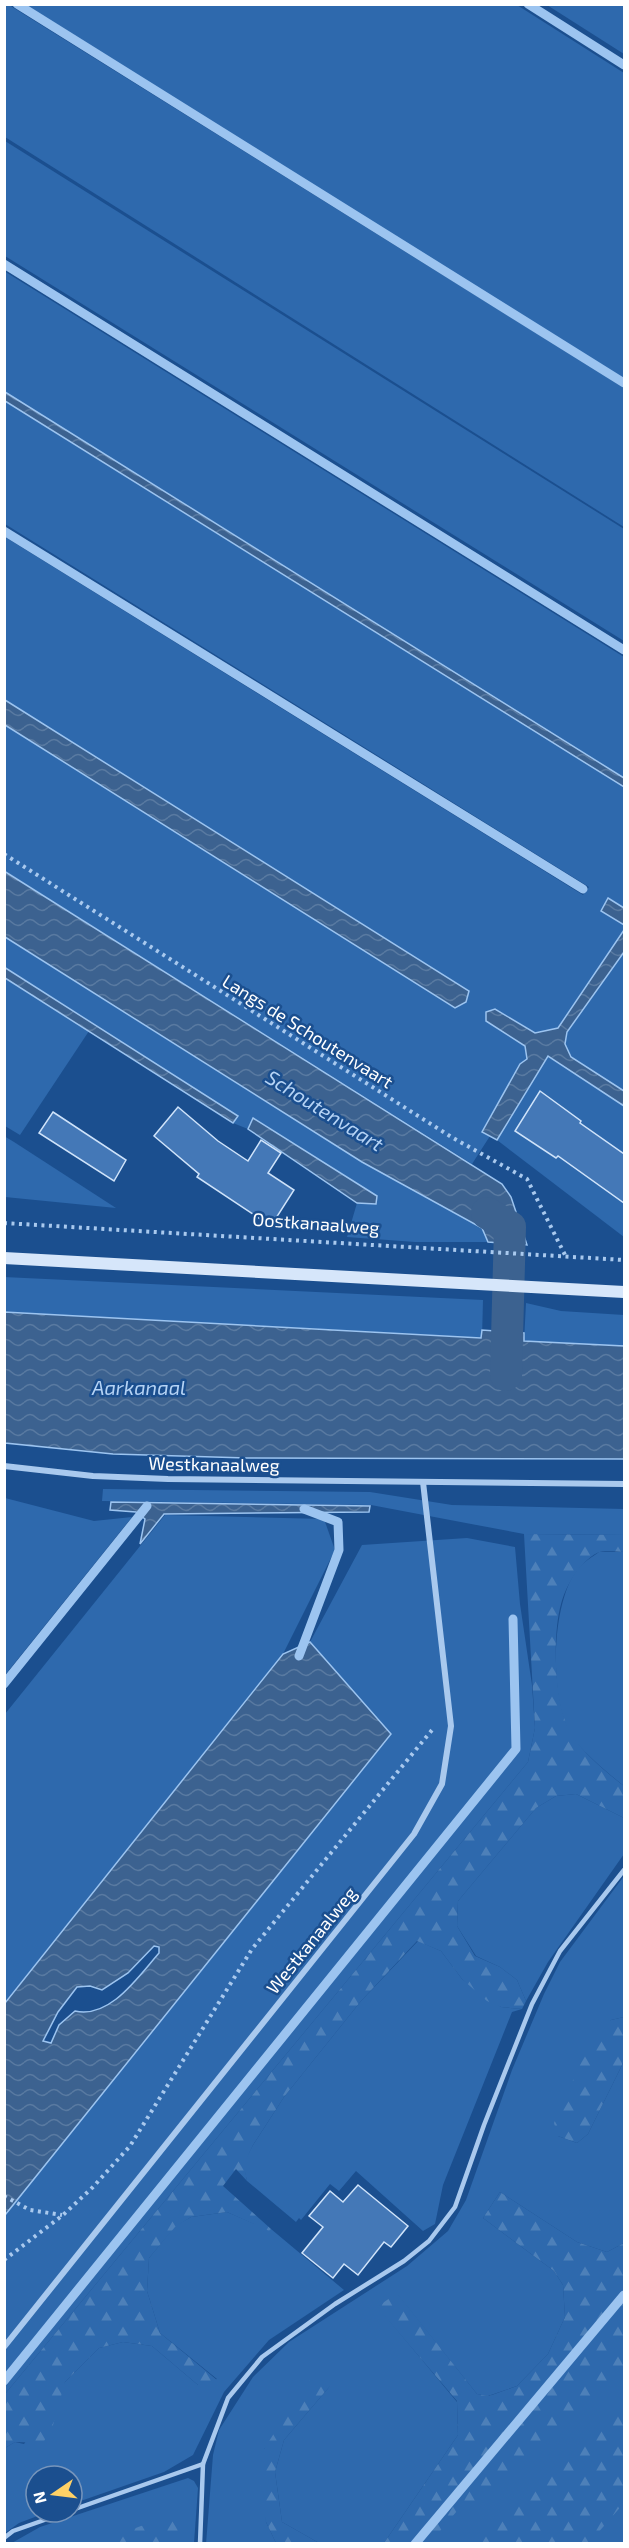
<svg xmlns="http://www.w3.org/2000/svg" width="629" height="2548" viewBox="0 0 629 2548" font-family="'Exo 2',sans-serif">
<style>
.green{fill:#2e69ad}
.forest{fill:url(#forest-firs)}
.water{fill:url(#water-waves);stroke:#9cc4f0;stroke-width:1.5;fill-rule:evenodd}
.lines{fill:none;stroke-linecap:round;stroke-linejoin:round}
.stream{stroke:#9cc4f0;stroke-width:9}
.canal{stroke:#3c6290;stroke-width:32}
.building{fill:#4478b7;stroke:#cfe3fa;stroke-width:1.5}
.path{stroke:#a9c9ee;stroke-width:4;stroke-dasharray:3 4.5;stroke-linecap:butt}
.lane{stroke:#a9c9ee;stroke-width:4.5}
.street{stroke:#a9c9ee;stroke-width:6}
.secondary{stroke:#d6e6fa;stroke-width:12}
.labels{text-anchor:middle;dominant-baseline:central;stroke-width:5;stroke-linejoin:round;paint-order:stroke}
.street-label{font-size:18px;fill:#fff;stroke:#1b4f8f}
.water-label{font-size:20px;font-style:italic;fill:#b5d3f5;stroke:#1b4f8f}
</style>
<defs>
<pattern id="forest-firs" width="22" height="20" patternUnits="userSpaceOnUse" patternTransform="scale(1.5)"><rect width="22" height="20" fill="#2e69ad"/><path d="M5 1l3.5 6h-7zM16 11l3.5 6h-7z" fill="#4d80b9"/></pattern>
<pattern id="water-waves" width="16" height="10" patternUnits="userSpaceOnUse" patternTransform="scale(1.5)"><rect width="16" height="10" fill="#3c6290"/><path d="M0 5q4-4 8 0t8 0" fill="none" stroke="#597aa1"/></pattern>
</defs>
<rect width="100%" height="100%" fill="#1b4f8f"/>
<g class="green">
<path d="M4,5H9L624,388V527L5,137Z"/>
<path d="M26,5H517L624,73V379Z"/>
<path d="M547,5H624V54Z"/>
<path d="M5,141L624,529V641L5,256Z"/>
<path d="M4,271L624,657V778L5,392Z"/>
<path d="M4,401L624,787V908L609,898L602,911L624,925V930L558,1028L535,1033L495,1009L486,1021L526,1046L527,1059L520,1064L482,1131L490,1136L472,1164L5,871V725L455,1008L466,1002L469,991L5,700V537L583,895L589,887L5,524Z"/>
<path d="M4,937L362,1162L482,1228L488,1242H415L347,1237L357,1203L376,1204L250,1123L248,1129L233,1123L238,1116L5,967Z"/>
<path d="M624,952V1091L570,1057L565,1044L567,1032Z"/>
<path d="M4,978L89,1031L20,1135L5,1126Z"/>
<path d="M548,1056L624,1106V1237L497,1140Z"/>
<path d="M4,1136L14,1142L116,1208L5,1197Z"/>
<path d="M4,1277L483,1300L482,1338L5,1312Z"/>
<path d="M526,1303L561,1311L624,1315V1346L524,1341Z"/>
<path d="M103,1489L370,1492L452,1505L624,1509V1535L524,1534L371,1505L102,1501Z"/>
<path d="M5,1498L94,1521L132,1517L5,1675Z"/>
<path d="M165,1515L324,1519L335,1550L283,1654L5,2002V1714Z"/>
<path d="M467,1538L515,1547L520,1604L532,1685L535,1728L528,1762L5,2394V2215L391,1735L310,1642L362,1545Z"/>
<path d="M599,1552H624V1786C609,1774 581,1751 571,1735C549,1698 551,1604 577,1570C582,1563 592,1557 599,1552Z"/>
<path d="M576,1794L624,1818V1854L548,1962L526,2001L517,1980L500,1967L476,1956L457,1926L458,1901L536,1808L556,1796Z"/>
<path d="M624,1876V2017L611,2020L558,2136L577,2143L588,2134L624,2061V2243L607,2252L577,2242L500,2192L483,2218L554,2271L563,2285L565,2317L548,2354L517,2386L488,2396L477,2394L397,2294L378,2307L457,2402L458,2435L384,2543H319L282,2522L275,2472L284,2440L330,2386L264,2449L266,2522L276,2543L206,2544L213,2455L219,2430L253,2377L289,2342L407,2266L448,2231L466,2200L512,2070L544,1994L560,1962Z"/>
<path d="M418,1941L441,1951L462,1979L501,2007L522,2009L512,2012L443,2185L435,2224L423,2231L356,2171L339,2191L330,2184L301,2220L299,2218L296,2222L247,2181L243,2164L253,2145L284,2097L361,2001Z"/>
<path d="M227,2212L269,2230L271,2229L344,2290L269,2340L224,2392L193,2455L164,2472L72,2504V2476H36V2512H48L19,2523L5,2533V2448L15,2442L24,2444L65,2382L99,2348L123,2342L152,2346L198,2385L217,2379L160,2333L147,2291L149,2258L175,2226L191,2217Z"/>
<path d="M624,2310V2543H427Z"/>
<path d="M188,2478L194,2481L198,2488L194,2543L10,2544L40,2527Z"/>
</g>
<g class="forest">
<path d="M524,1534L624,1535V1552C617,1552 604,1550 597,1553C580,1562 566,1585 561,1604C552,1635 554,1708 572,1735C583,1753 607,1773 624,1786V1818L576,1794L556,1796L536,1808L458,1901L457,1926L475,1956L500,1967L517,1980L526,2001L522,2009L501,2007L487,2001L462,1979L441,1951L417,1941L361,2001L284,2097L253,2145L244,2164L247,2181L236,2169L223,2186L271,2229L269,2231L227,2212L191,2217L175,2227L149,2258L147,2291L160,2333L217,2380L208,2388L198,2385L152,2346L123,2342L99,2348L65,2382L53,2425L43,2443L15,2442L5,2448V2394L528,1762L535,1728Z"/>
<path d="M624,2017V2061L588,2134L577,2143L558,2136L554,2123L589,2044L611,2020Z"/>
<path d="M500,2192L577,2242L607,2252L624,2243V2368L484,2502L462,2505L430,2543H384L458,2435L457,2401L377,2307L397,2293L477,2394L489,2396L517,2386L548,2354L565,2317L563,2285L554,2271L483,2218Z"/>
<path d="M319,2376H328L330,2386L284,2440L275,2472L282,2522L319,2543H276L266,2522L260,2489L264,2449L307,2382Z"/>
<path d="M624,2399V2503L589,2543H478Z"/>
<path d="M176,2517L180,2542L177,2543H96L141,2526Z"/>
</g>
<g class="water">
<path d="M5,392L624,778V787L5,401Z"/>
<path d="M5,700L469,991L466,1002L455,1008L5,725Z"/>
<path d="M4,871L502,1184L511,1197L527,1245L488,1242L482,1228L362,1162L5,937Z"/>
<path d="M608,898L624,908V925L601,911Z"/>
<path d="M624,930V952L567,1032L565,1044L571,1057L624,1091V1106L548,1056L497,1140L482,1132L520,1064L527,1059L525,1046L486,1021V1012L495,1009L535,1033L558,1028Z"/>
<path d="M4,967L238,1116L233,1123L5,978Z"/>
<path d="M253,1118L377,1196L376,1204L357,1203L248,1129Z"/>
<path d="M4,1312L481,1338L482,1330L524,1333V1341L624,1346V1459L247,1458L113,1454L5,1443Z"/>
<path d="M111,1502L370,1506L369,1512L164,1514L140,1544L145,1519L136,1512L110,1510Z"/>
<path d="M310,1642L391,1734L5,2215V2003L283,1654ZM154,1946L159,1947V1953C138,1977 110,2019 75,2011L59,2025L51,2043L43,2041L58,2012L77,1987L90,1986L102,1990L128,1973Z"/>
</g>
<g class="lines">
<g class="stream">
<path d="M17,4L624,383"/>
<path d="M528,4L624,65"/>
<path d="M4,264L624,650"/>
<path d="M4,531L583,889"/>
<path d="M299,1656L339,1550L338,1522L304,1509"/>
<path d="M4,1684L147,1506"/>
<path d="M4,2381L516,1749L513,1619"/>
<path d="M415,2544L624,2295"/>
</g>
<path class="canal" d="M487,1213L510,1227L506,1375"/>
</g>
<g class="building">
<path d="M540,1091L581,1121L580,1123L624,1154V1203L558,1156L556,1158L515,1131Z"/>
<path d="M178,1107L218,1141L248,1161L261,1140L281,1153L268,1173L294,1190L271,1226L197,1177L199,1174L154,1136Z"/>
<path d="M53,1112L126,1160L114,1181L39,1133Z"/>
<path d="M358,2185L408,2226L391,2247L384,2242L358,2275L344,2264L333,2278L302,2253L323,2227L309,2216L330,2191L343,2202Z"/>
</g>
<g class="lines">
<g class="path">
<path d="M4,854L453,1138L527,1179L566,1257"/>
<path d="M4,1223L624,1260"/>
<path d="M4,2196L30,2210L62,2215"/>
<path d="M4,2260L63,2215L93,2187L130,2146L252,1949L432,1730"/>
</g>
<g class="lane">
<path d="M203,2464L228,2398L262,2357L335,2304L404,2261L429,2241L455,2207L484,2125L532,2004L560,1951L624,1870"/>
<path d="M72,2510L203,2464L200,2544"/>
<path d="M4,2538L13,2531L67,2512"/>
</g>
<g class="street">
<path d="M4,1466L93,1476L168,1479L624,1484"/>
<path d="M4,2347L414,1834L442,1784L451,1726L423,1482"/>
</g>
<path class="secondary" d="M4,1258L624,1292"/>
</g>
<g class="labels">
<g class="street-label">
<text transform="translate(308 1031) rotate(32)">Langs de Schoutenvaart</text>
<text transform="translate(316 1223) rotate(4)">Oostkanaalweg</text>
<text transform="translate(214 1464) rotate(1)">Westkanaalweg</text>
<text transform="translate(311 1940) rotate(-51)">Westkanaalweg</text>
</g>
<g class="water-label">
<text transform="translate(325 1110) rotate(32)">Schoutenvaart</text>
<text x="139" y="1387">Aarkanaal</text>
</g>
</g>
<rect width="629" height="2548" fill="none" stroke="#ffffff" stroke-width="12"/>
<g transform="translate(54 2494) rotate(256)"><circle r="28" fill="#1b4f8f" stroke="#7695bc" stroke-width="1.5"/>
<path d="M0-4.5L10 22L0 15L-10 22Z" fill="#ffd166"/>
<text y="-9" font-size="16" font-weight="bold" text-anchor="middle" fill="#ffffff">N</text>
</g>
</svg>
